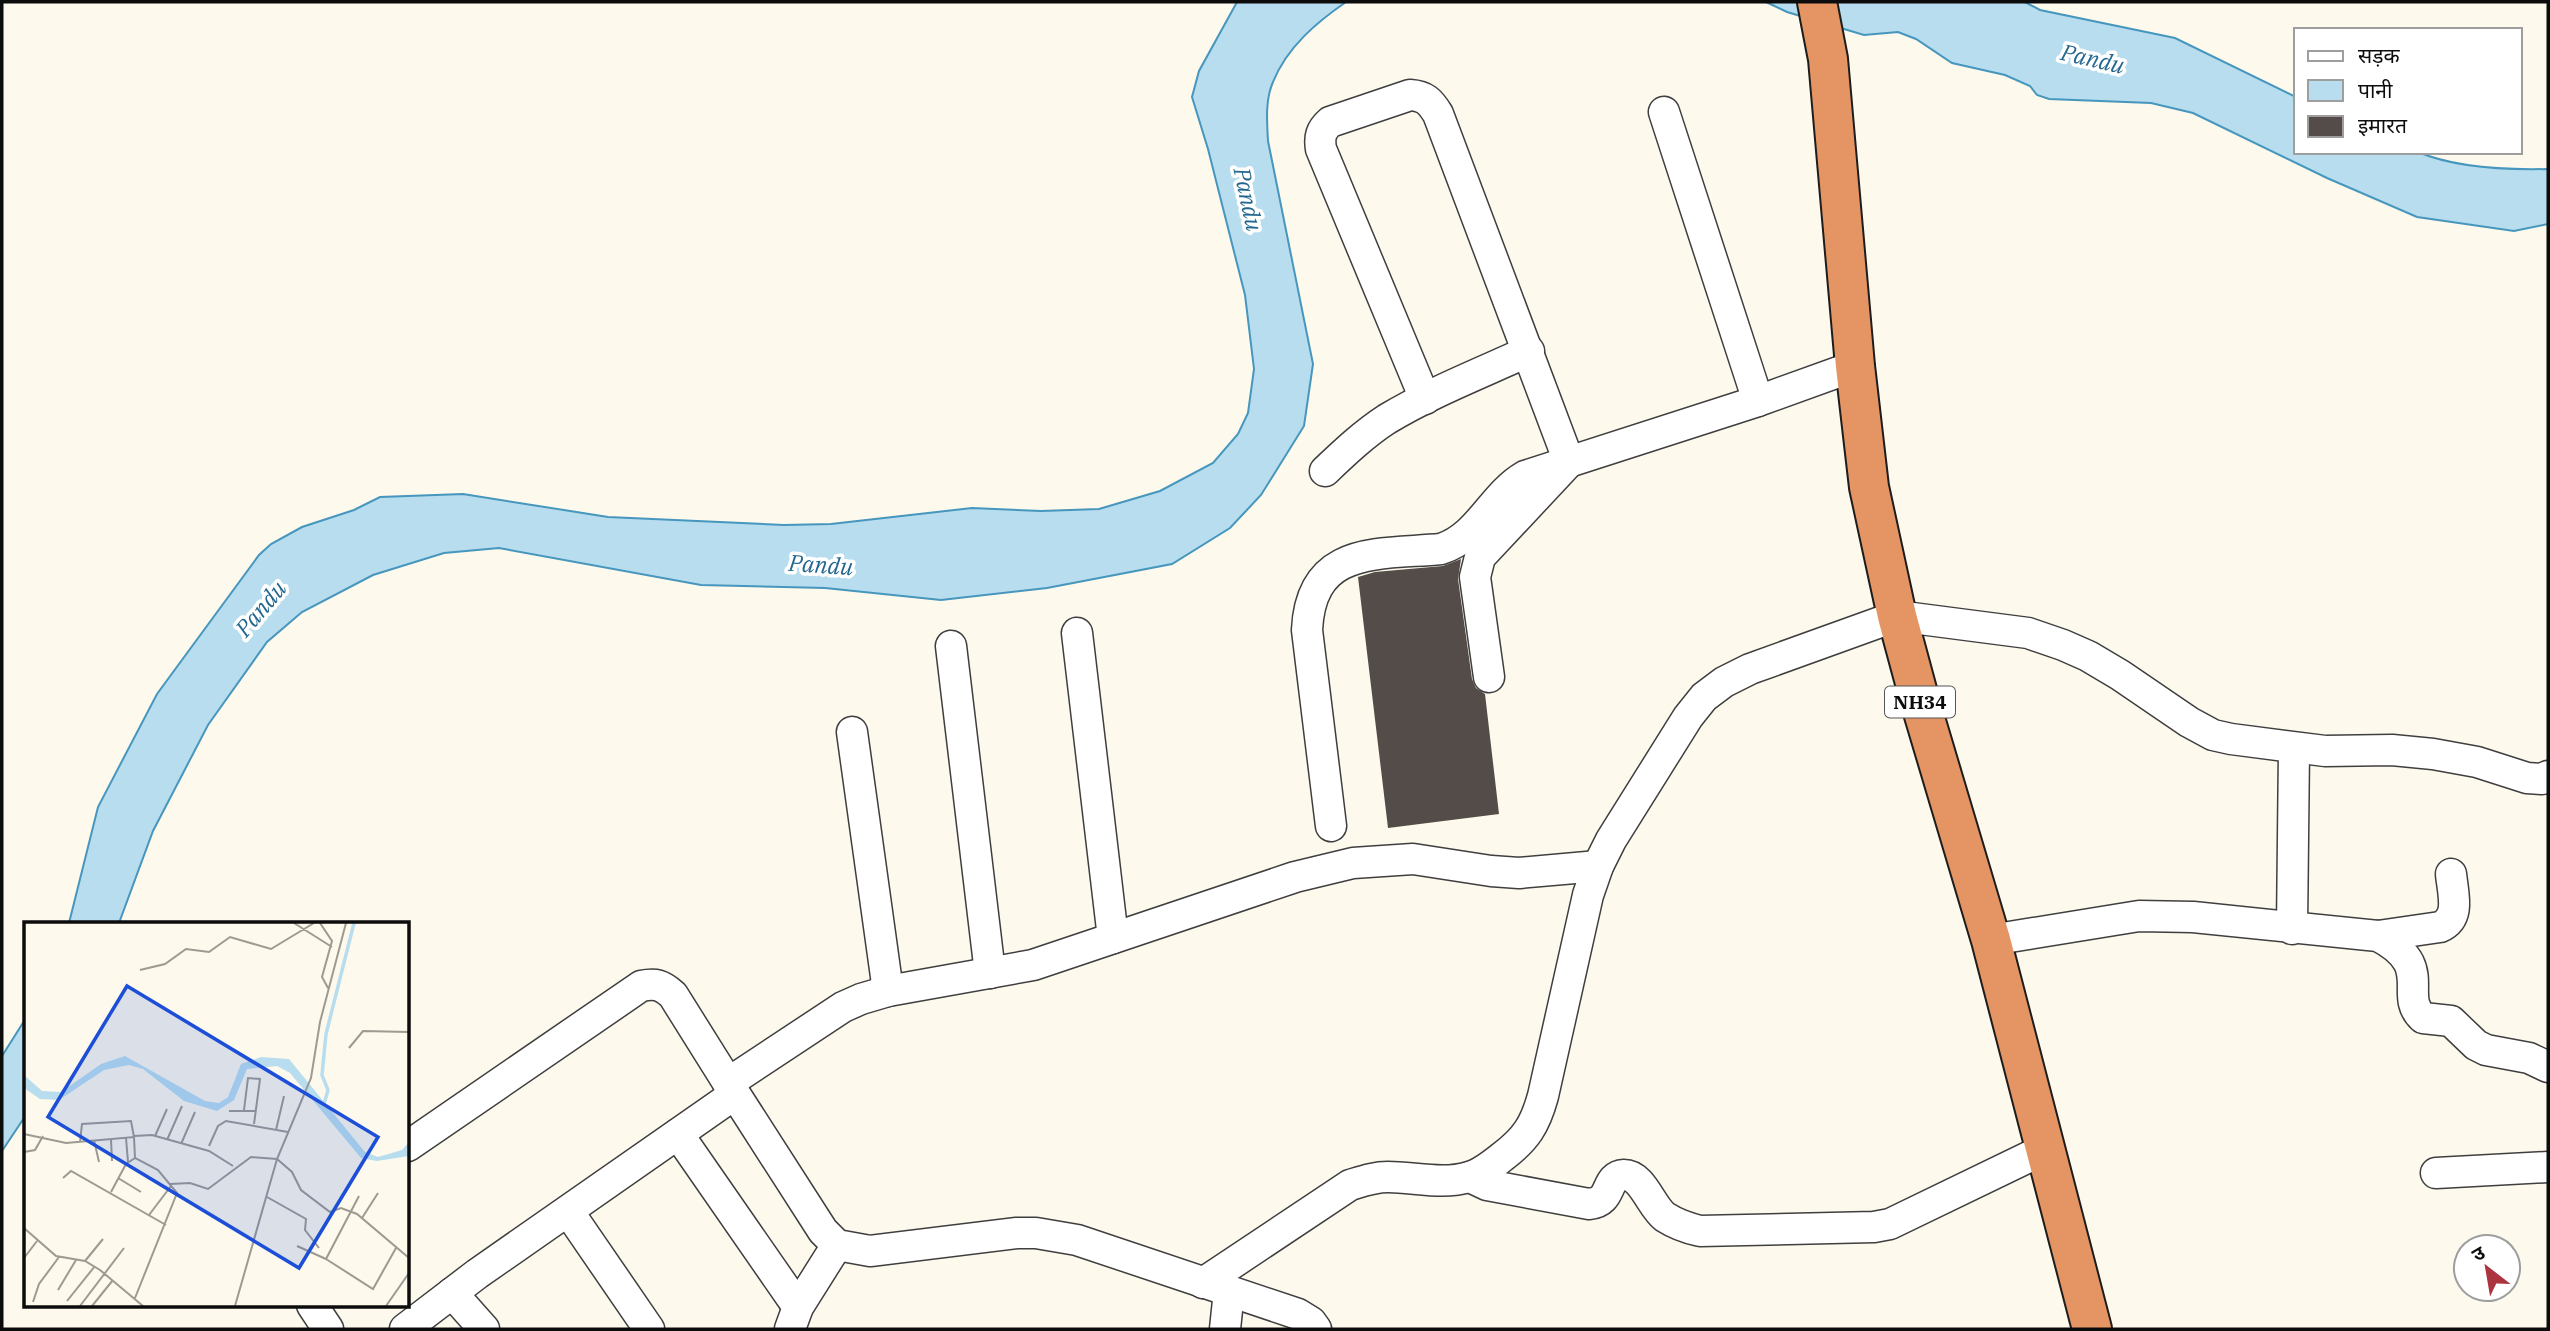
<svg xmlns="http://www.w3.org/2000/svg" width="2550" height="1331" viewBox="0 0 2550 1331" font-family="'IBM Plex Serif','Noto Sans Devanagari',serif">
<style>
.water{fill:#b7ddef;stroke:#4696bd;stroke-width:2}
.building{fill:#534c49}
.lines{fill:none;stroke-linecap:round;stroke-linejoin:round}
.minor-casing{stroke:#3f3f3f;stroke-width:33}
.highway-casing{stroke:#1d1d1d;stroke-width:42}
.minor{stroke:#fff;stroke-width:30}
.highway{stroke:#e49563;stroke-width:38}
.labels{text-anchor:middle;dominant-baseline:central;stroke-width:7;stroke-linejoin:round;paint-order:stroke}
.shield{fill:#fff;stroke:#555;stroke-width:2}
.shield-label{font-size:19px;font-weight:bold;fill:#0c0c0c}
.water-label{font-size:23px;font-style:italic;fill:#23678f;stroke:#fff}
.inset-river{fill:none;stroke:#b7ddef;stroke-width:3.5}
.inset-road{fill:none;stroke:#9d9a92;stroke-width:2}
.view{fill:#1d4ed8;fill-opacity:0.15;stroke:#1d4ed8;stroke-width:3.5}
.inset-edge{fill:none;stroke:#0c0c0c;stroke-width:3.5}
</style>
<rect width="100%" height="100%" fill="#fdf9ec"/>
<g class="water">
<path d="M1237,2H1346C1317,22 1287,47 1273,82C1265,100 1267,122 1268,141L1313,364L1304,426L1261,495L1230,528L1172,564L1047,588L941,600L825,588L701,585L499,548L444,553L373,575L302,612L267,642L208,725L153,831L119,923H69L98,807L157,694L259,555L271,544L302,527L354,510L380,497L463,494L608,517L784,525L831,524L972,508L1041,511L1099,509L1160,491L1213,463L1238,434L1248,413L1254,369L1245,295L1208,149L1192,97L1199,71Z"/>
<path d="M1766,2H2025L2040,10L2175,38L2296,97V152H2418C2456,168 2508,170 2548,169V224L2514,231L2417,217L2327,178L2193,113L2151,103L2049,99L2037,95L2030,86L2005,75L1952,63L1916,39L1898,32L1864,35L1787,12Z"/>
<path d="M26,1018V1115L2,1151V1056Z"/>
</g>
<path class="building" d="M1461,559L1458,579L1472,679L1476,688L1485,694L1499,814L1388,828L1358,577L1375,572L1443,566Z"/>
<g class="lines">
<g class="minor-casing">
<g id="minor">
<path d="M1664,112L1758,401"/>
<path d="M1425,399L1321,149C1319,137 1321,130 1330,122L1410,95C1425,96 1430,101 1438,114L1569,462L1480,557L1475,577L1489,677"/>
<path d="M1325,471C1345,452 1364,434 1387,419C1432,392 1481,373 1529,351"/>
<path d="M1077,633L1113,938"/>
<path d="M951,646L990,973"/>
<path d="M852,732L888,991"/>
<path d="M1331,826L1307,630C1311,545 1378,555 1441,549C1479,537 1492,495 1525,476L1758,401L1855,366"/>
<path d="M2292,929L2294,748"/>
<path d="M2378,936L2440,927C2461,918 2453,894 2451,874"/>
<path d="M1991,940L2139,916L2193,917L2378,936C2437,967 2397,994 2423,1018L2451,1021L2476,1045L2486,1050L2529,1058L2548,1067"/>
<path d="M728,1083L843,1007L861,999L888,991L1033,965L1295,877L1353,863L1413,859L1491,871L1519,873L1598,866"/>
<path d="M678,1134L798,1307"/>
<path d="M408,1146L641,986C656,983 662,985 673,995L735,1094"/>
<path d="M2436,1173L2548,1167"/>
<path d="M1470,1177L1487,1185L1589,1204C1614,1202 1604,1176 1624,1175C1643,1175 1651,1207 1665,1217C1676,1224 1687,1228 1700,1231L1874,1227L1890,1224L2045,1149"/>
<path d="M568,1211L649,1329"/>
<path d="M1203,1283L1350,1185C1363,1181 1374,1177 1388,1177C1414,1177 1443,1185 1469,1177C1481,1174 1492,1165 1502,1157C1526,1139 1535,1125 1543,1096L1588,895L1598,866L1611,840L1688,717L1704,697L1724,682L1750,669L1897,616L2028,633L2063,645L2088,656L2120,675L2189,722L2213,735L2231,739L2325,751L2392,750L2433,754L2477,762L2527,778L2542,779L2548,776"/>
<path d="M452,1293L484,1329"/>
<path d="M312,1305L328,1329"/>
<path d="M405,1329L477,1274L735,1094L823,1231L837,1245L870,1251L1017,1233H1036L1077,1240L1298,1314L1311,1322L1316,1329"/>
<path d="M790,1329L798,1307L837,1245"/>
<path d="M1225,1329L1229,1291"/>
</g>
</g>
<g class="highway-casing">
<path id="highway" d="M1817,2L1828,59L1855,366L1869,487L1897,616L1921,705L1991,940L2092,1329"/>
</g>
<use href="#minor" class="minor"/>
<use href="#highway" class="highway"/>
</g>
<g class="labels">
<rect class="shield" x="1885" y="686.5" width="70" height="31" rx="5"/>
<g class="shield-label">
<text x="1920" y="702">NH34</text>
</g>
<g class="water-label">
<text transform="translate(2093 58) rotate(13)">Pandu</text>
<text transform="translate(1249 199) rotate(78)">Pandu</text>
<text transform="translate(821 564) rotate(4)">Pandu</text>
<text transform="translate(260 608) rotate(-50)">Pandu</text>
</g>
</g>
<g transform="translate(24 922)">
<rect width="385" height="385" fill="#fdf9ec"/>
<path d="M101,134L181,179L195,181L204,175L217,142L237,135L265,137L341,230L354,235L378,228L385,220V234L353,239L337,236L266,151L253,144L223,147L210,178L193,189L160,179L119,147L105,143L80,148L35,178L16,177L0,166V153L18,169L37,170L77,142Z" fill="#b7ddef"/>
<path class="inset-river" d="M300,182L304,168L298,153L302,112L330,1"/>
<path class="inset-road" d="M270,1L308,25M296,1L308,19L298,55L304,66M116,48L141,42L162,27L185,30L206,15L247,27L290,1M325,126L339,109L385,110M220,188L224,156L236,157L230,202M205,189H232M252,208L260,174M0,212L42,221L110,215L111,236L134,248L153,271L111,376M110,214L128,213L185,229L209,244M131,214L143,187M102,216L104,240M87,217L88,239M70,218L75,240M143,218L158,184M56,220L58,202L107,199L110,215M157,222L171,190M185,224L194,204L202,199L264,210M0,230L11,228L19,214M39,256L47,249L142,303M94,256L117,270M146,262L166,261L184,267L227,235L253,237L268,250L277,268L306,290L317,286L333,292L385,336M87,270L102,242L111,236M335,274L302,337L349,367L372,326M243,275L282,297L281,308L295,326M125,293L147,264M338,296L354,271M0,306L32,334L61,339L76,348L119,384M273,324L302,337M0,336L13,319M61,339L79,317M34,368L52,338M43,379L71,344M9,380L15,362L35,335M56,384L100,326M68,384L89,358M211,384L253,237L287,156L296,100L322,1M362,384L385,351"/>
<path class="view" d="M103,64L354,215L275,346L24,195Z"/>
<rect width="385" height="385" class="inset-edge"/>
</g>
<rect width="2550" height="1331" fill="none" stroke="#0c0c0c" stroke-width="7"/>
<rect x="2294" y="28" width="228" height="126" fill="#ffffff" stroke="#9e9e9e" stroke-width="2"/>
<rect x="2308" y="51" width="35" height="10" fill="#ffffff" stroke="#9e9e9e" stroke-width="2"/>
<text x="2358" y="63" font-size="21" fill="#0c0c0c">सड़क</text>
<rect x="2308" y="80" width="35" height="21" fill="#b7ddef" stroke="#9e9e9e" stroke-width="2"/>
<text x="2358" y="98" font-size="21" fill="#0c0c0c">पानी</text>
<rect x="2308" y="116" width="35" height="21" fill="#534c49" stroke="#9e9e9e" stroke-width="2"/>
<text x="2358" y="133" font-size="21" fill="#0c0c0c">इमारत</text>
<g transform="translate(2487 1268) rotate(329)"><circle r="33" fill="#ffffff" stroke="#9e9e9e" stroke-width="2"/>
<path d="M0-5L12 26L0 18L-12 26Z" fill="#ac3441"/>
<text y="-10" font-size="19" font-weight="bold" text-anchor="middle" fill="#0c0c0c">उ</text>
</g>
</svg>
